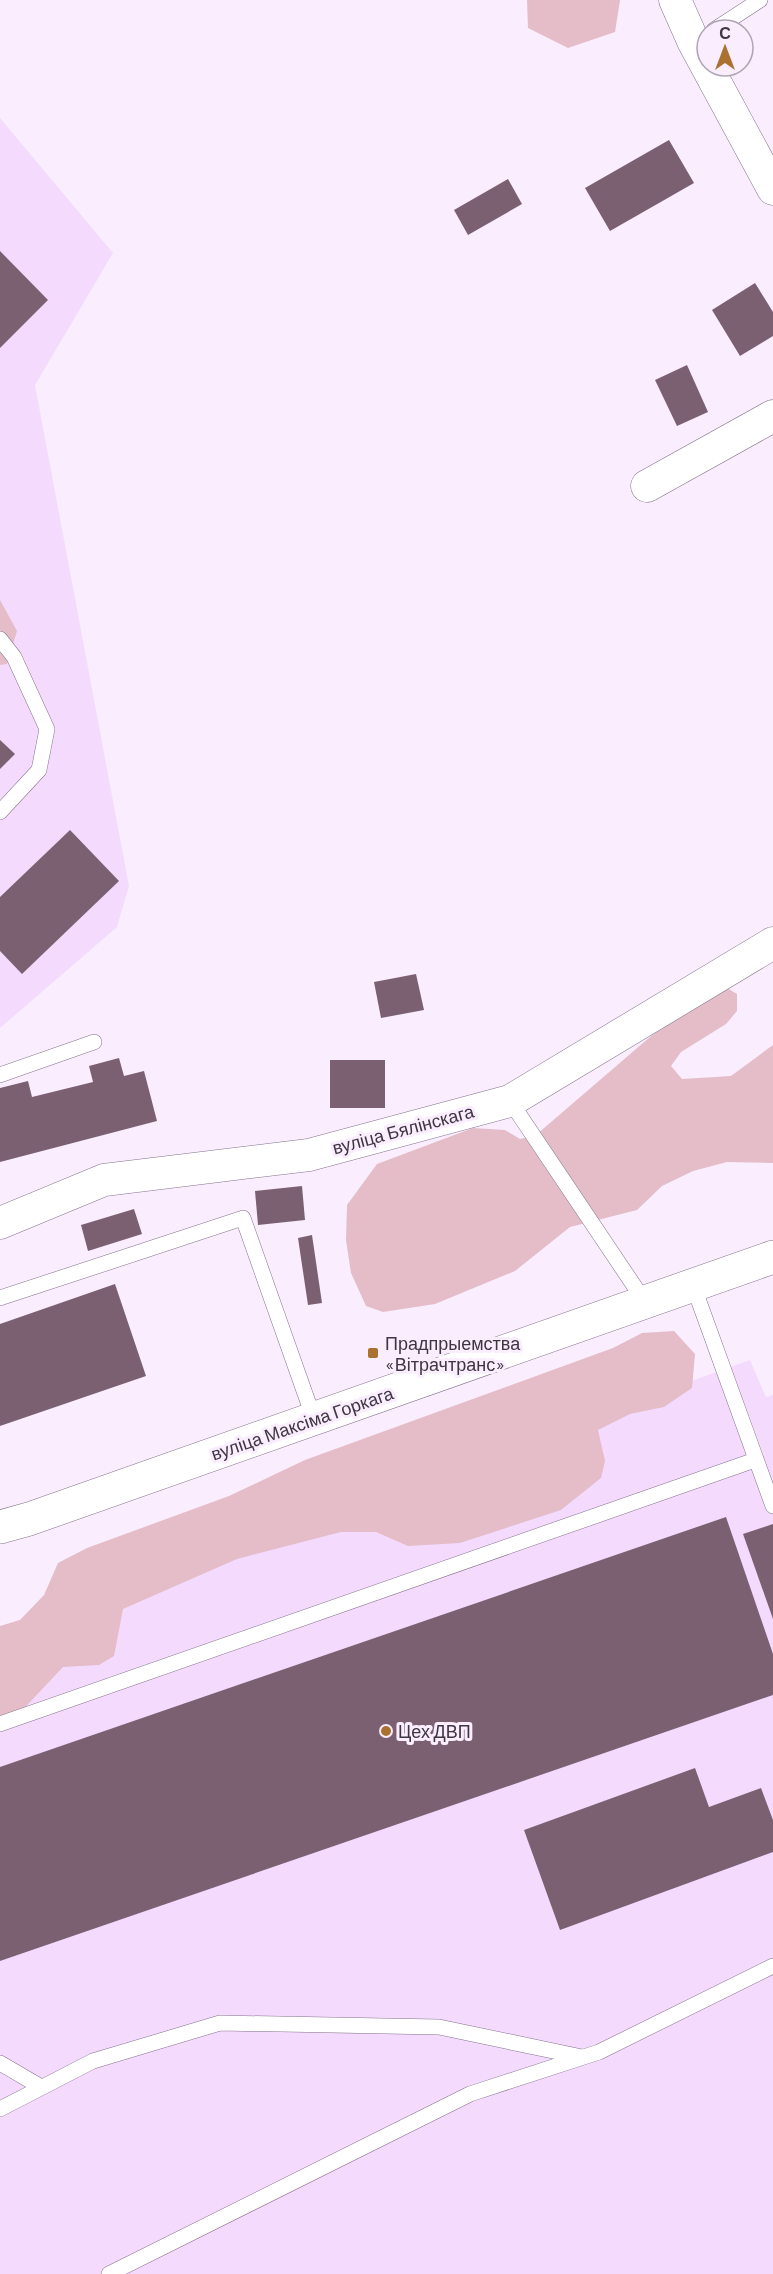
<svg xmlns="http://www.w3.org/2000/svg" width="773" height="2274" viewBox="0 0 773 2274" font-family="Barlow,sans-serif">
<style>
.built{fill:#f4dbfe}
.green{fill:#e4bdc8}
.building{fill:#7b6072}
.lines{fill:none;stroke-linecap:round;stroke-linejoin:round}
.service-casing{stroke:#85738c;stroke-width:16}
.minor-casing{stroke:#85738c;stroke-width:33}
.secondary-casing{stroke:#85738c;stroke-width:34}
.service{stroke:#fff;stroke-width:15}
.minor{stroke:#fff;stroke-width:32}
.secondary{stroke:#fff;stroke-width:33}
.poi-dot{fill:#aa7130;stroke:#f9edfe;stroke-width:2}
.labels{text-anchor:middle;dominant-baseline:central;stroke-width:6;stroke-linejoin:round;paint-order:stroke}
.street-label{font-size:18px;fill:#3e3641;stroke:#f9edfe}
.poi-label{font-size:18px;fill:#3e3641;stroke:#f9edfe;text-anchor:start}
</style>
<rect width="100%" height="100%" fill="#f9edfe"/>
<g class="built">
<path d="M0,118L113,253L35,385L129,886L117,927L0,1028Z"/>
<path d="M750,1360L766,1397L773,1395V2274H0V1627Z"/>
</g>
<g class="green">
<path d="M527,0H620L615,32L568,48L528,28Z"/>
<path d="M0,600L17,631L7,664L0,665Z"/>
<path d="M722,985L737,994V1011L726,1024L681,1052L671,1066L682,1079L731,1076L773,1045V1163L727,1162L693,1171L662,1186L637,1210L570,1227L515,1271L435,1304L383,1312L366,1306L351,1273L346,1240L347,1205L377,1164L473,1128L505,1130L520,1139L536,1135L693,1000Z"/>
<path d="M674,1331L695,1354L692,1388L664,1407L630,1414L598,1430L605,1461L601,1478L561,1510L460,1543L408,1546L376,1532H341L237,1559L123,1609L114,1656L99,1665L63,1667L16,1717L0,1727V1626L20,1620L44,1595L58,1563L87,1548L229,1496L305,1460L613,1348L642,1333Z"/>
</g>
<g class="building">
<path d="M669,140L694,183L610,231L585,188Z"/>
<path d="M508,179L522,204L468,235L454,210Z"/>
<path d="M0,251L48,300L0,348Z"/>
<path d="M755,283L773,312V336L740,356L712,310Z"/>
<path d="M687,365L708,412L677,426L655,380Z"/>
<path d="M0,740L15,754L0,769Z"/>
<path d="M70,830L119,881L22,974L0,951V897Z"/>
<path d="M416,974L424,1010L381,1018L374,982Z"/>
<path d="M119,1058L124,1076L144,1071L157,1121L0,1162V1088L28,1081L32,1097L93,1082L89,1066Z"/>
<rect x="330" y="1060" width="55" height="48"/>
<path d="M302,1186L305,1220L258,1225L255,1191Z"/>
<path d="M134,1209L142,1234L88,1251L81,1225Z"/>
<path d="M312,1235L322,1303L308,1305L298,1238Z"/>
<path d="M115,1284L146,1376L0,1426V1324Z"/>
<path d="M726,1517L773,1654V1695L0,1961V1767Z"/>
<path d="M773,1524V1619L743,1534Z"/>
<path d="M695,1768L709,1807L761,1788L773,1820V1852L560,1930L524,1830Z"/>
</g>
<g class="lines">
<g class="service-casing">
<g id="service">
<path d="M714,30L760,0"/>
<path d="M0,639L14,657L47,729L39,770L0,812"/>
<path d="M0,1075L94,1042"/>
<path d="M510,1101L645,1302"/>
<path d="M693,1285L773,1506"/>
<path d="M0,1298L243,1218L314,1419"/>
<path d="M0,1724L755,1460"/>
<path d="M0,2063L41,2087"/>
<path d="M0,2109L93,2061L220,2023L439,2027L582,2057"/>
<path d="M109,2274L470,2094L599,2052L773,1966"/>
</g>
</g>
<g class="minor-casing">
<g id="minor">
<path d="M675,0L694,43L773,189"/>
<path d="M647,486L773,416"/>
<path d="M0,1223L104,1180L309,1155L510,1101L773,943"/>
</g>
</g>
<g class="secondary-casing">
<path id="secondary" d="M0,1527L29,1519L773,1257"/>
</g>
<use href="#service" class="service"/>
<use href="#minor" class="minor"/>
<use href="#secondary" class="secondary"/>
</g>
<g class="poi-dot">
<rect x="367" y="1347" width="12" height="12" rx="3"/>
<circle cx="386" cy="1731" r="6"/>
</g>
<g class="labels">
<g class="street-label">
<text transform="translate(403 1129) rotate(-15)">вуліца Бялінскага</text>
<text transform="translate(302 1423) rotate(-19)">вуліца Максіма Горкага</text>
</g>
<g class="poi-label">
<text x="385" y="1343">Прадпрыемства<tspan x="385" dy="21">«Вітрачтранс»</tspan></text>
<text x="398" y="1731">Цех ДВП</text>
</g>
</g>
<g transform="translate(725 48)"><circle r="28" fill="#f9edfe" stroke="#aea4b2" stroke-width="1.5"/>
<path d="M0-4.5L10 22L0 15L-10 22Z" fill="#aa7130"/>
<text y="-9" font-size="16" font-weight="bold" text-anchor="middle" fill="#3e3641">С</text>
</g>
</svg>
